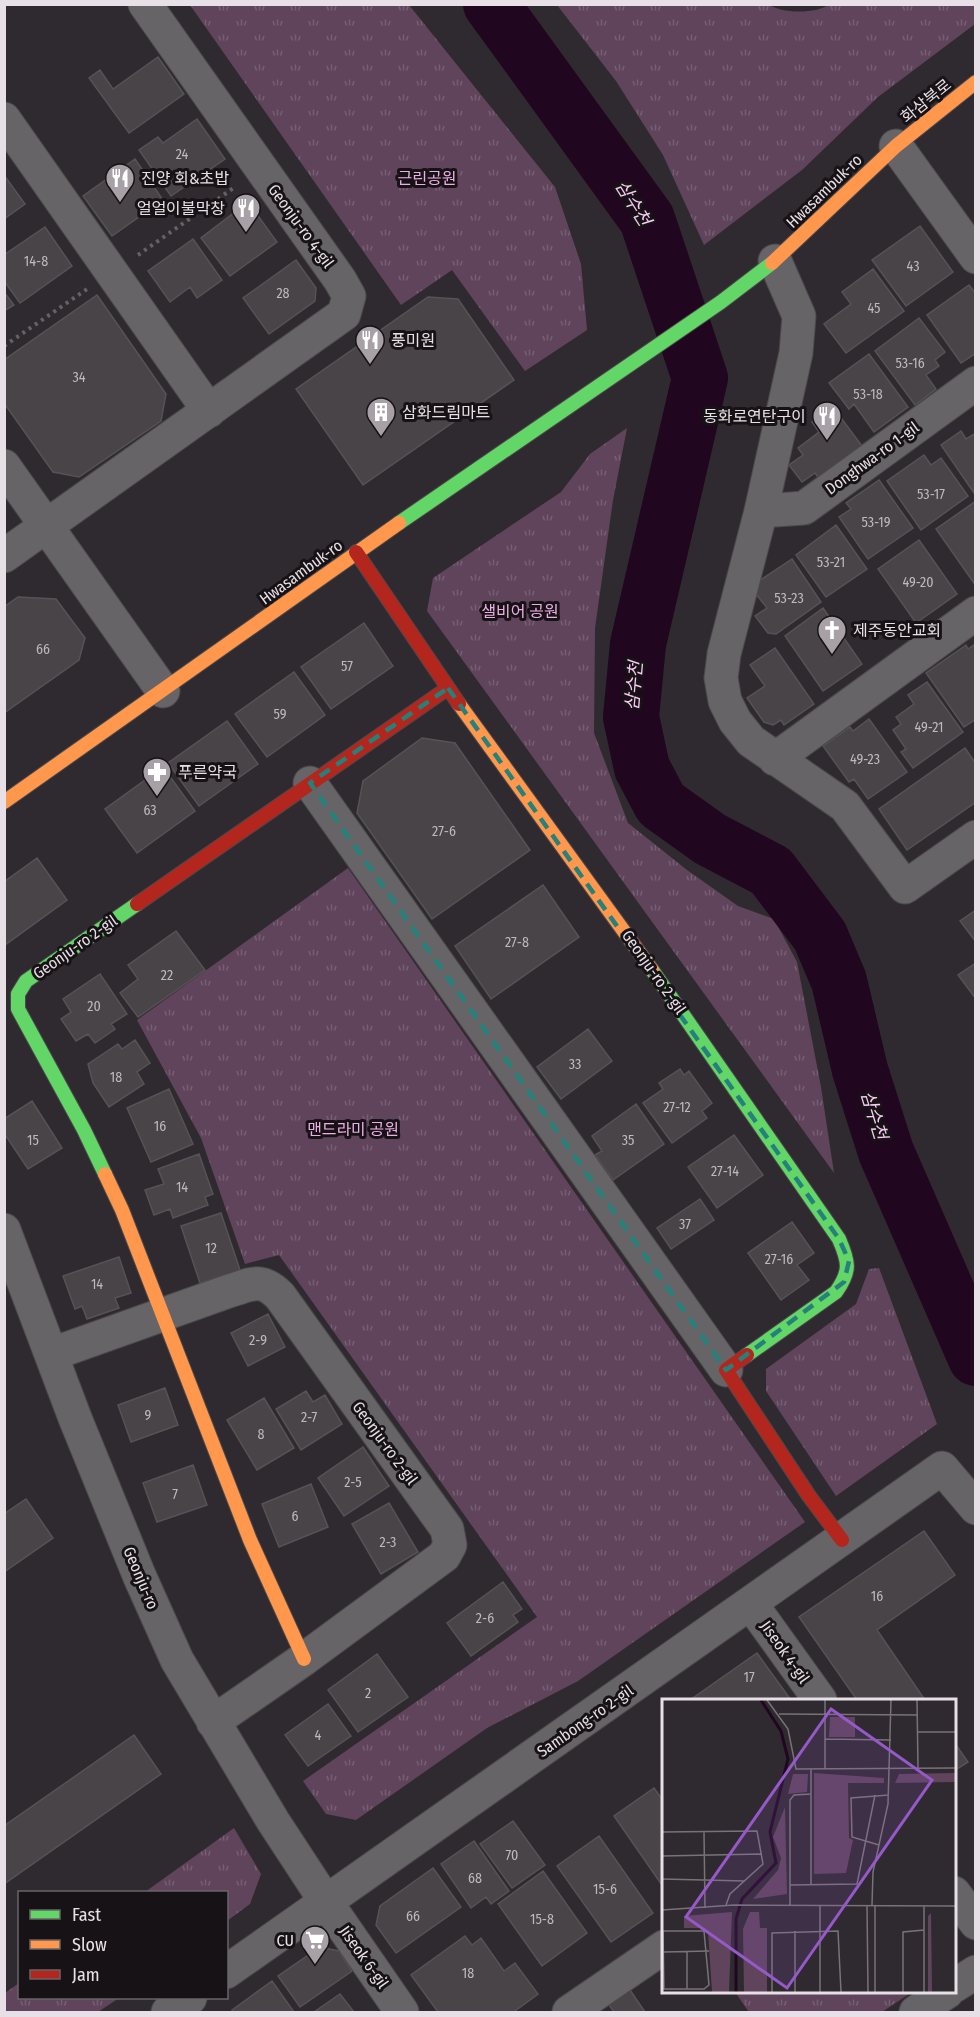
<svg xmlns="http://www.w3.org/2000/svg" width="980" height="2017" viewBox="0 0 980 2017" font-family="'Fira Sans Condensed','Noto Sans KR',sans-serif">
	<defs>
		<pattern id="grass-tufts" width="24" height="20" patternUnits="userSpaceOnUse" patternTransform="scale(1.5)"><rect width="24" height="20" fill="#5f445c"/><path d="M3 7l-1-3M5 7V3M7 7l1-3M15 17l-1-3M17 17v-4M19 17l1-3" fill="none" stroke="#765f73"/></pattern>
	</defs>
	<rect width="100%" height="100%" fill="#2f2a2f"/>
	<path fill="url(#grass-tufts)" d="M 768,4 C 781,14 817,14 830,4 L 975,5 L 975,24 L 878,97 L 802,170 L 704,245 L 663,155 L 616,81 L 557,5 Z
		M 190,5 L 409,5 L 555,187 L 581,264 L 587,330 L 525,371 L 452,270 L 401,305 Z
		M 627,428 L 613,500 L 595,628 L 594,733 L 628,823 L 687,870 L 738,906 L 774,919 L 797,962 L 821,1087 L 834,1173 L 427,611 L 433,578 L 561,492 L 590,454 Z
		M 348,868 L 805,1522 L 578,1681 L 487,1728 L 356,1820 L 326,1814 L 303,1781 L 537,1617 L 279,1255 L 245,1264 L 201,1138 L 137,1020 Z
		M 879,1268 L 937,1424 L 836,1496 L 766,1391 L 766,1369 L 856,1304 L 869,1269 Z
		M 234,1828 L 261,1874 L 250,1904 L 227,1921 L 226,1892 L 145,1892 Z
		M 19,1983 L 20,1998 L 119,1998 L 98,2012 L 5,2012 L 5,1993 Z
		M 735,1992 L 912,1992 L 882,2012 L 749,2012 Z"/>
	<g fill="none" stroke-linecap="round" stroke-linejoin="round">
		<path stroke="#20061f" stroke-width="56" d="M 491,4 L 647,219 L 700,378 L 638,644 L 631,717 L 642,768 L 661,804 L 710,839 L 771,871 L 820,936 L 839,981 L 860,1070 L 886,1152 L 976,1358"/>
	</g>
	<path fill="#484448" stroke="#575256" stroke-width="1.5" d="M 158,57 L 184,94 L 129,133 L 89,78 L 100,70 L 113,89 Z
		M 197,119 L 225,159 L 171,196 L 139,150 L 158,137 L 163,143 Z
		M 135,159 L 163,200 L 112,236 L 83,196 Z
		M 4,175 L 25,204 L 4,219 Z
		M 248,202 L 277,242 L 230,276 L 201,238 Z
		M 920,226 L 953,272 L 906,306 L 872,260 Z
		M 45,227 L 72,266 L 20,303 L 4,281 L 4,255 Z
		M 193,239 L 222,280 L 197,298 L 190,287 L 170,302 L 148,271 Z
		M 296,260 L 316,288 L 315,301 L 269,334 L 243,298 Z
		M 873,269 L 904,311 L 846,353 L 824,324 L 851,304 L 842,292 Z
		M 969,285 L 976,294 L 976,353 L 961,363 L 927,315 Z
		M 4,292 L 14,305 L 4,311 Z
		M 97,295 L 166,394 L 161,421 L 79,477 L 53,472 L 4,403 L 4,360 Z
		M 428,297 L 458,299 L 514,380 L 363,485 L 296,389 Z
		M 919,318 L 945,352 L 935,360 L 939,366 L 926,375 L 936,389 L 915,405 L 875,351 Z
		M 869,354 L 908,407 L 874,432 L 854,404 L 849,409 L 829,383 Z
		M 833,407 L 862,446 L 818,477 L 815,473 L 802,482 L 789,465 L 803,455 L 798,448 L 819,432 L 812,422 Z
		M 961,431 L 966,439 L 976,433 L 974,493 L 941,445 Z
		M 924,455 L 931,465 L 941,458 L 968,496 L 921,530 L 887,481 Z
		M 879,480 L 913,528 L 868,559 L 839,517 L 851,509 L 846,503 Z
		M 976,501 L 976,581 L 974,583 L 936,529 Z
		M 836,525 L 867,569 L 826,597 L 796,555 Z
		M 919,540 L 957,594 L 916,623 L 878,569 Z
		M 792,559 L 821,602 L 776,634 L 768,633 L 755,616 L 767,608 L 756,594 L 759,581 Z
		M 18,597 L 56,599 L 85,638 L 79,660 L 4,713 L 4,607 Z
		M 823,608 L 862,664 L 823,691 L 785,636 Z
		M 364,623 L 393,666 L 331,709 L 301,667 Z
		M 966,645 L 968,649 L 974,645 L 976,647 L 976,719 L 964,727 L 926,673 Z
		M 775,648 L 814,704 L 784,725 L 781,720 L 773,725 L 764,722 L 747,698 L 765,686 L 750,665 Z
		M 294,672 L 325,715 L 267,757 L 235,714 Z
		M 927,682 L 963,732 L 913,768 L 901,752 L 906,749 L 893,730 L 901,724 L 896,717 L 914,704 L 908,695 Z
		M 869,719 L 907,772 L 868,799 L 854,779 L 849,782 L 823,746 L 850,727 L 853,731 Z
		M 227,721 L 258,764 L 199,806 L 168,763 Z
		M 422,738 L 455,743 L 530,850 L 432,919 L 357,813 L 363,781 Z
		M 965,748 L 976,764 L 976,802 L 907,850 L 879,809 Z
		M 163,767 L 195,811 L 137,853 L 105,809 Z
		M 37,858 L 67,900 L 5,945 L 4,882 Z
		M 543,885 L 579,937 L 491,999 L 455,946 Z
		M 976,910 L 976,942 L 960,921 Z
		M 176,931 L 205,970 L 138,1017 L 120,993 L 138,979 L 128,965 Z
		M 976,963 L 976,999 L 958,975 Z
		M 100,974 L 127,1014 L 111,1024 L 115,1029 L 95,1043 L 88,1034 L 76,1041 L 61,1019 L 71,1012 L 63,999 Z
		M 588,1029 L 612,1061 L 561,1099 L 537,1067 Z
		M 135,1040 L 150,1063 L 137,1072 L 144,1084 L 109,1107 L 93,1083 L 88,1064 L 118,1044 L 122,1049 Z
		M 680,1069 L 684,1075 L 689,1071 L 712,1103 L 702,1111 L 707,1118 L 672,1143 L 643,1103 L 663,1089 L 659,1083 Z
		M 169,1089 L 193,1144 L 151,1162 L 127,1108 Z
		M 32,1101 L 62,1148 L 28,1169 L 4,1133 L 4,1119 Z
		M 636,1104 L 664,1144 L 613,1180 L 595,1155 L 602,1151 L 592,1136 Z
		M 734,1135 L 763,1175 L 717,1208 L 688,1167 Z
		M 199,1154 L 213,1194 L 205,1197 L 208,1205 L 173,1218 L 170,1209 L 154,1215 L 145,1190 L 164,1184 L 158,1169 Z
		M 700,1199 L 714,1220 L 671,1249 L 657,1228 Z
		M 221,1213 L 240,1270 L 200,1283 L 181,1226 Z
		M 792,1222 L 814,1253 L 797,1265 L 809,1280 L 781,1300 L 748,1253 Z
		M 119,1257 L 131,1293 L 115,1298 L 119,1308 L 87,1319 L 82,1306 L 75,1309 L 63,1276 Z
		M 268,1314 L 285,1347 L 248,1366 L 231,1333 Z
		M 165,1388 L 178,1425 L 131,1442 L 118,1405 Z
		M 306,1391 L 313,1402 L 325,1395 L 342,1424 L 301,1450 L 276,1409 Z
		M 264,1398 L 294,1448 L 257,1470 L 227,1420 Z
		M 363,1447 L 389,1486 L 344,1516 L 318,1478 Z
		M 193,1465 L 207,1505 L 157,1522 L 143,1483 Z
		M 311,1484 L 328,1527 L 279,1547 L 262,1504 Z
		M 26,1499 L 53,1538 L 4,1572 L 4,1514 Z
		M 389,1503 L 418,1552 L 381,1574 L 352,1524 Z
		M 924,1531 L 955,1575 L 877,1630 L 925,1700 L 857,1700 L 799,1617 Z
		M 503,1582 L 522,1609 L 513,1615 L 518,1622 L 471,1656 L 447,1623 Z
		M 757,1653 L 791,1700 L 690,1700 Z
		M 377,1654 L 408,1697 L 358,1732 L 328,1690 Z
		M 328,1704 L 351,1736 L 308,1766 L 285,1735 Z
		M 134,1735 L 161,1774 L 4,1884 L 4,1826 Z
		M 954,1742 L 968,1762 L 954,1771 Z
		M 654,1788 L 664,1802 L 664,1888 L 614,1816 Z
		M 513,1821 L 545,1865 L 512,1888 L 480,1844 Z
		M 599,1836 L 653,1913 L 611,1942 L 557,1866 Z
		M 474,1841 L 509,1891 L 491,1904 L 486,1897 L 471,1908 L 441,1864 Z
		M 433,1868 L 461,1907 L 396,1953 L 376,1925 L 380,1906 Z
		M 543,1871 L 587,1933 L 542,1966 L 498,1904 Z
		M 465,1936 L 472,1945 L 481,1938 L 504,1971 L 515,1963 L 538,1994 L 515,2011 L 516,2012 L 438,2012 L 411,1975 Z
		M 320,1947 L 339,1951 L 352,1971 L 300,2007 L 278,1976 Z
		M 272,1981 L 294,2012 L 234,2012 L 232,2010 Z
		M 630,1990 L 645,2012 L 614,2012 L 609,2005 Z
		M 340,1994 L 354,2012 L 314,2012 Z"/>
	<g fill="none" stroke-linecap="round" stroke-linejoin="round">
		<g stroke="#4c484b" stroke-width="35">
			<path id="street" d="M 4,119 L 209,411
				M 896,146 L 976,257
				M 775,261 L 799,316 L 796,353 L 761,511 L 724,654 L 721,678 L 725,701 L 735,721 L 751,741 L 845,806 L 905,887 L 976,837
				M 4,466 L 163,691
				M 761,511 L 804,508 L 976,383
				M 4,556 L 344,314 L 349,296 L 340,280 L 145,4
				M 775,759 L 976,613
				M 310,783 L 726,1370
				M 4,1230 L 75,1418 L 139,1575 L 177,1660 L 273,1821 L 326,1902 L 402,2012
				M 52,1354 L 229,1291 C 253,1284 261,1277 280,1296 L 447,1529 L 450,1545 L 444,1556 L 304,1659 L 213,1722
				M 751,1604 L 820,1700
				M 954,1893 L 976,1923
				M 226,1972 L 942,1468 L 976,1508
				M 954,1986 L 976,1972
				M 168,2012 L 190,1998
				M 569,2012 L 664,1947
				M 916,2012 L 947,1992"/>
		</g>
		<g stroke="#4c484b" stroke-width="16">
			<path id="fast" d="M 399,523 L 721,302 L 772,263
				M 652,970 L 839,1239 C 849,1262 851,1271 836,1292 L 747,1355
				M 105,1174 L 84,1130 L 18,1009 L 18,994 L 26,981 L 137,904"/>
		</g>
		<g stroke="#4c484b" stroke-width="16">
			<path id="slow" d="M 772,263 L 896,146 L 976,82
				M 459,704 L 652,970
				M 4,802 L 399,523
				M 105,1174 L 122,1210 L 250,1540 L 304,1659"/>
		</g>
		<g stroke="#4c484b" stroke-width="16">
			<path id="jam" d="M 356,552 L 459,704
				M 137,904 L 448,688
				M 747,1355 L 726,1370 L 809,1496 L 842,1540"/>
		</g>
		<path stroke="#656265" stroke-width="4" stroke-dasharray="3 4.5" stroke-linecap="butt" d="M 138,255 L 235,187
			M 4,346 L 87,289"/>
		<use href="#street" stroke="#666466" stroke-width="33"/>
		<use href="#fast" stroke="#63d668" stroke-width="14"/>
		<use href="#slow" stroke="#ff974d" stroke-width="14"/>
		<use href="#jam" stroke="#b3261e" stroke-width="14"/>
	</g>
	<path fill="none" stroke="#25817a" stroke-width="4.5" stroke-dasharray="12 8" stroke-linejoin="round" d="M 448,688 L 839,1239 L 849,1261 L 844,1282 L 726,1370 L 310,783 Z"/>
	<defs>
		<g id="restaurant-pin" transform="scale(1.5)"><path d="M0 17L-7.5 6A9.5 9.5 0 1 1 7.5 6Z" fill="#a7a0a6" stroke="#171216"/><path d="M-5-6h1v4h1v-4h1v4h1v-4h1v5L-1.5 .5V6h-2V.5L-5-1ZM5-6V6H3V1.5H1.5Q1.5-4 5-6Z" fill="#fff"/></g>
		<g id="building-pin" transform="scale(1.5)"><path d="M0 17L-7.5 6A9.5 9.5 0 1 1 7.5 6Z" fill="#a7a0a6" stroke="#171216"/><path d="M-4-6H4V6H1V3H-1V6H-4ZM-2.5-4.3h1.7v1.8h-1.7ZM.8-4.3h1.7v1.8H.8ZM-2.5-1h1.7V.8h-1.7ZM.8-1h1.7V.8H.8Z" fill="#fff"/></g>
		<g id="church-pin" transform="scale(1.5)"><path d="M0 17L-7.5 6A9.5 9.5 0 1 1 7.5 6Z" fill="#a7a0a6" stroke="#171216"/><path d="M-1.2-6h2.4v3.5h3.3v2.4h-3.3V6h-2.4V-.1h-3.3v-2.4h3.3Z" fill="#fff"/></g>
		<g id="pharmacy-pin" transform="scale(1.5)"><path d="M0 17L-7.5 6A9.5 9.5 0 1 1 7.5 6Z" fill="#a7a0a6" stroke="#171216"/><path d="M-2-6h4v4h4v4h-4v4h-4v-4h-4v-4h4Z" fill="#fff"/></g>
		<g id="supermarket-pin" transform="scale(1.5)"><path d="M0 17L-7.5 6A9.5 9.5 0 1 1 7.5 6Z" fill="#a7a0a6" stroke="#171216"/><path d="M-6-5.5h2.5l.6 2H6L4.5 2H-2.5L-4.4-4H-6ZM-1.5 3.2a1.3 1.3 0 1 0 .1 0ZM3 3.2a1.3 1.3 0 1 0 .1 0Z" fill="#fff"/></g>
	</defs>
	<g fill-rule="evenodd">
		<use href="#restaurant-pin" x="120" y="178"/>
		<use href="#restaurant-pin" x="246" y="208"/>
		<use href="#restaurant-pin" x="370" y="340"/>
		<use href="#building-pin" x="381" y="412"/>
		<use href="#restaurant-pin" x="827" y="416"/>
		<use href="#church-pin" x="832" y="630"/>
		<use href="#pharmacy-pin" x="157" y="772"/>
		<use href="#supermarket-pin" x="315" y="1940"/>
	</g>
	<g text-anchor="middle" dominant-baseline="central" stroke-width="6" stroke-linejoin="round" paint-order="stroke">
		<g font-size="14" fill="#bfb9be">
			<text x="182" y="154">24</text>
			<text x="36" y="261">14-8</text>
			<text x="913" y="266">43</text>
			<text x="283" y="293">28</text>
			<text x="874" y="308">45</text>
			<text x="910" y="363">53-16</text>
			<text x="79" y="377">34</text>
			<text x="868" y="394">53-18</text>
			<text x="931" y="494">53-17</text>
			<text x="876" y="522">53-19</text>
			<text x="831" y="562">53-21</text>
			<text x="918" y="582">49-20</text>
			<text x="789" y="598">53-23</text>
			<text x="43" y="649">66</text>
			<text x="347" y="666">57</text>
			<text x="280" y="714">59</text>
			<text x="929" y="727">49-21</text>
			<text x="865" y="759">49-23</text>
			<text x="150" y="810">63</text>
			<text x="444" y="831">27-6</text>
			<text x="517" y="942">27-8</text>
			<text x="167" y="975">22</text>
			<text x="94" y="1006">20</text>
			<text x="575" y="1064">33</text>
			<text x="116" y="1077">18</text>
			<text x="677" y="1107">27-12</text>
			<text x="160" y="1126">16</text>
			<text x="33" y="1140">15</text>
			<text x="628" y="1140">35</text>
			<text x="725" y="1171">27-14</text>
			<text x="182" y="1187">14</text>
			<text x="685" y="1224">37</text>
			<text x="211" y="1248">12</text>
			<text x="779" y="1259">27-16</text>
			<text x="97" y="1284">14</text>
			<text x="258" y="1340">2-9</text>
			<text x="148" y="1415">9</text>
			<text x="309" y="1417">2-7</text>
			<text x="261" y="1434">8</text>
			<text x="353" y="1482">2-5</text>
			<text x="175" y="1494">7</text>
			<text x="295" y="1516">6</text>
			<text x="388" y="1542">2-3</text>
			<text x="877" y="1596">16</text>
			<text x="485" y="1618">2-6</text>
			<text x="749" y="1677">17</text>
			<text x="368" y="1693">2</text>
			<text x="318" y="1735">4</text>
			<text x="512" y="1855">70</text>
			<text x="475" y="1878">68</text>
			<text x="605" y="1889">15-6</text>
			<text x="413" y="1916">66</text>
			<text x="542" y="1919">15-8</text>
			<text x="468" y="1973">18</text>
		</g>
		<g font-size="16" fill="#e7e0e6" stroke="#171216">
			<text transform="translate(926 101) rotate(-39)">화삼북로</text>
			<text transform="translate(824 191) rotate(-44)">Hwasambuk-ro</text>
			<text transform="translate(301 226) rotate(54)">Geonju-ro 4-gil</text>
			<text transform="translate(872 458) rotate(-36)">Donghwa-ro 1-gil</text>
			<text transform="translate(301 572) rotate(-36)">Hwasambuk-ro</text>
			<text transform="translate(75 947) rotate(-35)">Geonju-ro 2-gil</text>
			<text transform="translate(654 972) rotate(55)">Geonju-ro 2-gil</text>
			<text transform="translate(385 1443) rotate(54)">Geonju-ro 2-gil</text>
			<text transform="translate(141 1578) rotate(67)">Geonju-ro</text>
			<text transform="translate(785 1652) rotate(55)">Jiseok 4-gil</text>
			<text transform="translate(585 1721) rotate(-35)">Sambong-ro 2-gil</text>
			<text transform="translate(364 1957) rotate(55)">Jiseok 6-gil</text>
		</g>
		<g font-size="16" fill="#e7e0e6" stroke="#171216" text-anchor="start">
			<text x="141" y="178">진양 회&amp;초밥</text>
			<text x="225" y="208" text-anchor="end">얼얼이불막창</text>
			<text x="391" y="340">풍미원</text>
			<text x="402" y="412">삼화드림마트</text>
			<text x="806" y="416" text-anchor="end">동화로연탄구이</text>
			<text x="853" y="630">제주동안교회</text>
			<text x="178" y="772">푸른약국</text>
			<text x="294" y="1940" text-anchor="end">CU</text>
		</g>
		<g font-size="16" fill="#ebafe4" stroke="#171216">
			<text x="427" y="178">근린공원</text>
			<text x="520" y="611">샐비어 공원</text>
			<text x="353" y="1129">맨드라미 공원</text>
		</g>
		<g font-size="18" font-style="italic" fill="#facaf5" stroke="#171216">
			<text transform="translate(633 203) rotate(58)">삼수천</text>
			<text transform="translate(634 686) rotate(-85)">삼수천</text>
			<text transform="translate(874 1115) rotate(73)">삼수천</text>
		</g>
	</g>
	<g transform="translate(662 1699)">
		<rect width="294" height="294" fill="#2f2a2f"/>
		<path d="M 168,18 L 193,18 L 193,38 L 167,38 ZM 152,74 L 222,79 L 222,84 L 186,84 L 187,139 L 191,141 L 184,174 L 152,175 ZM 294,74 L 294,83 L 233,84 L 237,75 ZM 131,75 L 146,75 L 145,93 L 126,95 ZM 123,108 L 125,195 L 91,200 L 116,171 L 119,159 L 111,138 ZM 70,213 L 67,293 L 50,293 L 46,233 L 40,229 L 22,229 L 22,217 ZM 88,213 L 97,213 L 98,229 L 105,229 L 105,293 L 82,293 L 81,230 ZM 269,214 L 270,293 L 266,293 L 266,217 Z" fill="#5f445c"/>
		<path fill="none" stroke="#20061f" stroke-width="3" d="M 74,293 L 74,220 L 80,200 L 114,164 L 108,133 L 126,60 L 119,32 L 99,1"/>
		<path fill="none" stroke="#797378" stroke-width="1.5" d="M 105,1 L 126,30 L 134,70 L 294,69M 163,1 L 163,70M 255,1 L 256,69M 117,15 L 255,16M 255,33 L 294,33M 163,40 L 229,41M 149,95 L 149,186M 0,133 L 95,132 L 101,165 L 68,195 L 64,206M 42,133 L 43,209M 217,146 L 190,138 L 189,99 L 227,96M 0,157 L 100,155M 0,180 L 83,182M 128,186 L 195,185 L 213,96M 205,206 L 206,293M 210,206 L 211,173 L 226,105 L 229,1M 213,206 L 213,293M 128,207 L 128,101 L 132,96 L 149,95 L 149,70M 262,207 L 262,293M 0,211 L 72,206 L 294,207M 0,232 L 42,232 L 47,286 L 42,290 L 0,290M 1,232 L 2,290M 133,232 L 133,293M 2,253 L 47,252M 25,290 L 25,253M 110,293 L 110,234 L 176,232 L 179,293M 158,293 L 158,206M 241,293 L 241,233 L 262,231"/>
		<path fill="#9659c9" fill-opacity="0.15" stroke="#9659c9" stroke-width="3" d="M 169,10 L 270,81 L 125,289 L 24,218 Z"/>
		<rect width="294" height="294" fill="none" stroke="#e7e0e6" stroke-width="3"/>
	</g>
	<rect width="980" height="2017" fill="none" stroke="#e7e0e6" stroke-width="12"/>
	<rect x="18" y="1891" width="210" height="108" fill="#171216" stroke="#6a6469" stroke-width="1.5"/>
	<rect x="30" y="1910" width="30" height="9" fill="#63d668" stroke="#6a6469" stroke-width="1.5"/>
	<text x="72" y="1921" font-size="18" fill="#e7e0e6">Fast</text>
	<rect x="30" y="1940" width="30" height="9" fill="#ff974d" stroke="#6a6469" stroke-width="1.5"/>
	<text x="72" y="1951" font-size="18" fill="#e7e0e6">Slow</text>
	<rect x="30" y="1970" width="30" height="9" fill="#b3261e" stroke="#6a6469" stroke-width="1.5"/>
	<text x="72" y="1981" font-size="18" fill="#e7e0e6">Jam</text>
</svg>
